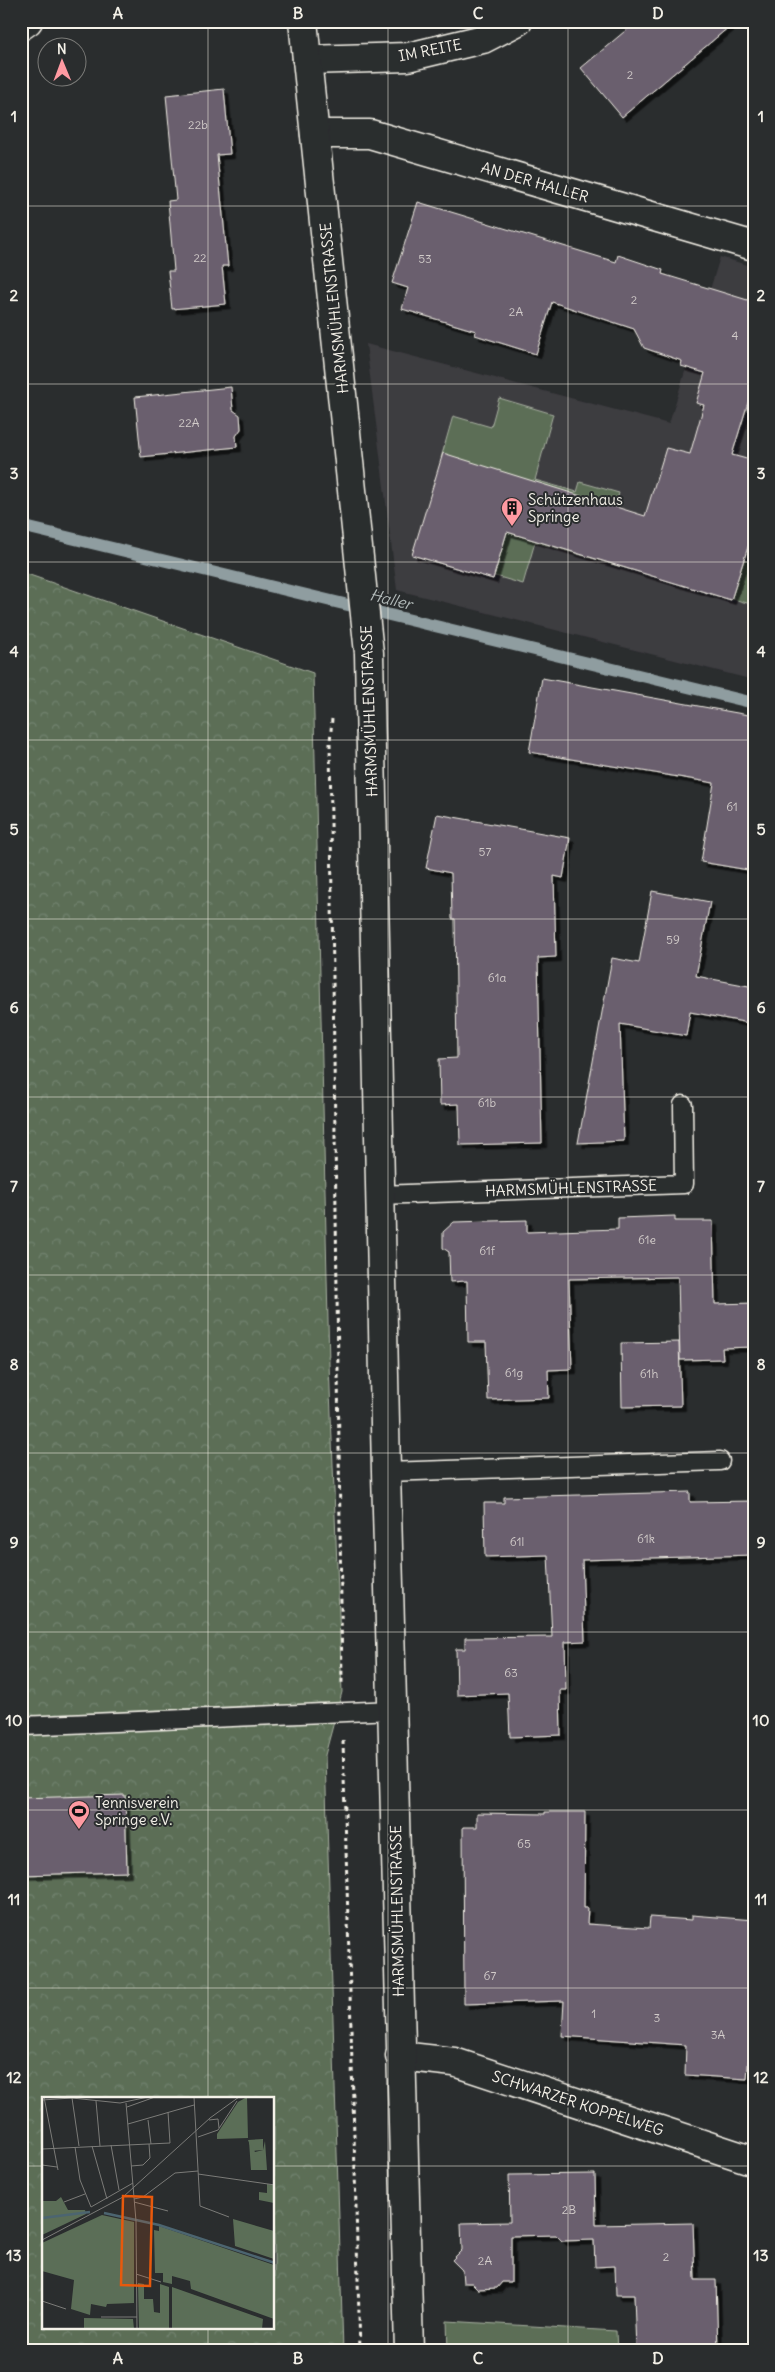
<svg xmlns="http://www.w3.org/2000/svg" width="775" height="2372" viewBox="0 0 775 2372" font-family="Delius,sans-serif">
	<defs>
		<pattern id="park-crowns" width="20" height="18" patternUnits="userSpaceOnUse" patternTransform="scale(1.25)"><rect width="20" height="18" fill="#5b6e57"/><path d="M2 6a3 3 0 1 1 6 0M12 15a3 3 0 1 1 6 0" fill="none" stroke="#73836f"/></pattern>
		<filter id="shadow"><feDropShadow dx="4.5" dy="4.5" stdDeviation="0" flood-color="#0009"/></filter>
	</defs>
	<rect width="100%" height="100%" fill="#2a2d2e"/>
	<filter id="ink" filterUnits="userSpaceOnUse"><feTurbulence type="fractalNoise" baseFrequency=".02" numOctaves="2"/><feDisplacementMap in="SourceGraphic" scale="10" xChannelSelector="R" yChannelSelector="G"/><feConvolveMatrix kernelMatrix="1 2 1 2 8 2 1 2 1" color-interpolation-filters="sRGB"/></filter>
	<g filter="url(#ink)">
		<path fill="#3e3c41" d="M 720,257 L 754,267 L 754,680 L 397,590 L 366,344 L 669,424 Z"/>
		<path fill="#5b6e57" stroke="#a8b0a0" d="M 499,398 L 553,414 L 535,480 L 577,492 L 580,482 L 619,493 L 611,522 L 754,563 L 754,605 L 535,542 L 523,584 L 461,566 L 489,471 L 441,458 L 453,416 L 491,427 Z
			M 447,2321 L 616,2331 L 617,2351 L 448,2351 Z"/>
		<path fill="url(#park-crowns)" stroke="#a8b0a0" fill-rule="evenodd" d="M 21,572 L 313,673 L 329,1364 L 342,1692 L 325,1755 L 343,2351 L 21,2351 ZM 44,2098 L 274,2098 L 274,2328 L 44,2328 Z"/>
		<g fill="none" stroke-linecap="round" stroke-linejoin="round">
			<path stroke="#8f9da0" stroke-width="12" d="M 21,526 L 754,703"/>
		</g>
		<path fill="#6b5f6e" stroke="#f4f1e8" filter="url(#shadow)" d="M 637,21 L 736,21 L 622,117 L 581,68 Z
			M 224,89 L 230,154 L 217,155 L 228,266 L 222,266 L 226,304 L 172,309 L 168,271 L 174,271 L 168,201 L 176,200 L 166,95 Z
			M 418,202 L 616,262 L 618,255 L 663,270 L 662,274 L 754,302 L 754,383 L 732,455 L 754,461 L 754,528 L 731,600 L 507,532 L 493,579 L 412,555 L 443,453 L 645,516 L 666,448 L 690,454 L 704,405 L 696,403 L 705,373 L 681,366 L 682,361 L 644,348 L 634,329 L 552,302 L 536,354 L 475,335 L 476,331 L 402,309 L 408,288 L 392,283 Z
			M 231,387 L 233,410 L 240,415 L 241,429 L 236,436 L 237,447 L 141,457 L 135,397 Z
			M 542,678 L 754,716 L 754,871 L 701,862 L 714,783 L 529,752 Z
			M 437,814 L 570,838 L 563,878 L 554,876 L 556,957 L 538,958 L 542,1143 L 460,1145 L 459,1104 L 440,1105 L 439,1059 L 457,1058 L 455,919 L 452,919 L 451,873 L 426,868 Z
			M 652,891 L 710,902 L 696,976 L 754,987 L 749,1023 L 690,1012 L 686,1036 L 620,1024 L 624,1141 L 578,1143 L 612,958 L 639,963 Z
			M 675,1216 L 675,1221 L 713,1221 L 715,1304 L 754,1303 L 754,1347 L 722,1348 L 723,1359 L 680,1360 L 678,1277 L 569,1279 L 572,1369 L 548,1370 L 549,1398 L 488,1400 L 486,1342 L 468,1342 L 467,1281 L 450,1282 L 449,1252 L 443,1248 L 443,1232 L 454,1222 L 527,1220 L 527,1232 L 618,1229 L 618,1218 Z
			M 679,1342 L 681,1406 L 622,1407 L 621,1343 Z
			M 690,1492 L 690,1502 L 754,1501 L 754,1555 L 582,1560 L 585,1641 L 565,1642 L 566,1690 L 560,1690 L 561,1735 L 510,1737 L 508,1693 L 457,1695 L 456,1649 L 465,1649 L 465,1638 L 552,1637 L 548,1555 L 485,1557 L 484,1503 L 504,1503 L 504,1497 Z
			M 125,1795 L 127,1872 L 21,1875 L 21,1798 Z
			M 545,1812 L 585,1812 L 584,1908 L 588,1908 L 587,1924 L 649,1928 L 650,1917 L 692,1920 L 692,1915 L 754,1920 L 754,1985 L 747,2079 L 685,2075 L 686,2045 L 562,2036 L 564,2001 L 464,2004 L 463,1827 L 477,1827 L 477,1813 L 545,1814 Z
			M 595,2174 L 596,2225 L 693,2223 L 695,2280 L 716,2280 L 718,2351 L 636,2351 L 634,2295 L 616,2295 L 615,2266 L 595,2267 L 594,2240 L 562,2241 L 556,2235 L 511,2236 L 511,2282 L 502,2282 L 497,2288 L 478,2289 L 472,2283 L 463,2283 L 462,2270 L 452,2260 L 462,2250 L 461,2223 L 510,2222 L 509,2175 Z"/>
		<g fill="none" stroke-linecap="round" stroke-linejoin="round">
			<g stroke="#f4f1e8" stroke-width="21">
				<path id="service" d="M 380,1195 L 684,1184 L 683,1105
					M 386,1472 L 720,1461
					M 21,1726 L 393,1710"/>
			</g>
			<g stroke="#f4f1e8" stroke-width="31">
				<path id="minor" d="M 307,60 L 408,57 L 483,39 L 518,21
					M 315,134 L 370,134 L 754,246
					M 400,2056 L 454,2062 L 754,2161"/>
			</g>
			<g stroke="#f4f1e8" stroke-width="31">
				<path id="tertiary" d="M 303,21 L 369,653 L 386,1472 L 409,2351"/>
			</g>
			<g stroke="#f4f1e8" stroke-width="31">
				<path id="trunk" d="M 21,26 L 28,21"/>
			</g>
			<path stroke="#f4f1e8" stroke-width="3" stroke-dasharray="4 4" stroke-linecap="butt" d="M 332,719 L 330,742 L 342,1683
				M 343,1741 L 360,2351"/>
			<use href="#service" stroke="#2a2d2e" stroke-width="18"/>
			<use href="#minor" stroke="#2a2d2e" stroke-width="28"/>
			<use href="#tertiary" stroke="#2a2d2e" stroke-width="28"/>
			<use href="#trunk" stroke="#2a2d2e" stroke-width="28"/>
		</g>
	</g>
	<path fill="none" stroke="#f4f1e8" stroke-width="1" stroke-opacity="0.55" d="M 208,21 L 208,2098M 388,21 L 388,2351M 568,21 L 568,2351M 21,206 L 754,206M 21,384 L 754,384M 21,562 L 754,562M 21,740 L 754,740M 21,919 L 754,919M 21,1097 L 754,1097M 21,1275 L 754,1275M 21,1453 L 754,1453M 21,1632 L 754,1632M 21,1810 L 754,1810M 21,1988 L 754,1988M 21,2166 L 44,2166M 274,2166 L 754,2166M 208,2328 L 208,2351"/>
	<defs>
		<g id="building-pin" transform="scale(1.125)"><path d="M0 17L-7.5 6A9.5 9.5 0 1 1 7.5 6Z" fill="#ff9aa2" stroke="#2a2d2e"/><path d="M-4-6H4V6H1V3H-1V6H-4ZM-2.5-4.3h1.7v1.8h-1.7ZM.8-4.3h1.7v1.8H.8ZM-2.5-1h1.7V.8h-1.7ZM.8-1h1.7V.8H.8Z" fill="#111"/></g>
		<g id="stadium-pin" transform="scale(1.125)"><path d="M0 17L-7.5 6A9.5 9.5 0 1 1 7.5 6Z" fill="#ff9aa2" stroke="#2a2d2e"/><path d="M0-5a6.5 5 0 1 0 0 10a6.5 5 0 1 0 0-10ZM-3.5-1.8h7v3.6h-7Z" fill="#111"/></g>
	</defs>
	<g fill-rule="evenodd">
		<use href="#building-pin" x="512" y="508"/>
		<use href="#stadium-pin" x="79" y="1811"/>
	</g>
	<g text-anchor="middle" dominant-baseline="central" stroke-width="4" stroke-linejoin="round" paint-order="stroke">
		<g font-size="12" fill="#d2ccca">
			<text x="630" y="74">2</text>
			<text x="198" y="124">22b</text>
			<text x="200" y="257">22</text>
			<text x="425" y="258">53</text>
			<text x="634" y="299">2</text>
			<text x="516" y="311">2A</text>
			<text x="735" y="335">4</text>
			<text x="189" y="422">22A</text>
			<text x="732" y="806">61</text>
			<text x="485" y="851">57</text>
			<text x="673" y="939">59</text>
			<text x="497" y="977">61a</text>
			<text x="487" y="1102">61b</text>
			<text x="647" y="1239">61e</text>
			<text x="487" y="1250">61f</text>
			<text x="514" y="1372">61g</text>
			<text x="649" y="1373">61h</text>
			<text x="646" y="1538">61k</text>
			<text x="517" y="1541">61l</text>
			<text x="511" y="1672">63</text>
			<text x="524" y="1843">65</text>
			<text x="490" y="1975">67</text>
			<text x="594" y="2013">1</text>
			<text x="657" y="2017">3</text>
			<text x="718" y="2034">3A</text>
			<text x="569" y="2209">2B</text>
			<text x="666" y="2256">2</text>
			<text x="485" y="2260">2A</text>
		</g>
		<g font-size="15" fill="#f4f1e8" stroke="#2a2d2e">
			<text transform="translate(430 50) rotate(-11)">IM REITE</text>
			<text transform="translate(535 182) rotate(16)">AN DER HALLER</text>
			<text transform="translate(334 308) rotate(-96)">HARMSMÜHLENSTRASSE</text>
			<text transform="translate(369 711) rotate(-92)">HARMSMÜHLENSTRASSE</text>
			<text transform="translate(571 1188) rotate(-2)">HARMSMÜHLENSTRASSE</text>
			<text transform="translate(397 1911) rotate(-91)">HARMSMÜHLENSTRASSE</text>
			<text transform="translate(578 2103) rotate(18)">SCHWARZER KOPPELWEG</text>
		</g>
		<g font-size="15" fill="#f4f1e8" stroke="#2a2d2e" text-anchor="start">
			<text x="528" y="499">Schützenhaus<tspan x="528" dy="17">Springe</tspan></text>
			<text x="95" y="1802">Tennisverein<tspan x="95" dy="17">Springe e.V.</tspan></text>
		</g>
		<g font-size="16" font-style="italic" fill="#b1b9b8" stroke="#2a2d2e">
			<text transform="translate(391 599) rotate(14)">Haller</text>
		</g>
	</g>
	<g transform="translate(42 2097)">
		<rect width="232" height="232" fill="#2a2d2e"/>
		<path d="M 205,0 L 206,41 L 175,42 L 175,37 L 196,5 ZM 221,42 L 221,53 L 210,54 L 206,43 ZM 225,87 L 232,88 L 232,106 L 217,103 L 217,95 L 225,96 ZM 191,122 L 232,134 L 232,162 L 193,149 ZM 117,129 L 232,168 L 232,222 L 149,192 L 148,184 L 130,179 L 130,187 L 121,185 L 121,176 L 113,176 L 112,133 L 117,134 ZM 96,186 L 102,187 L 102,202 L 111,202 L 112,215 L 118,216 L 118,187 L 127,190 L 127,232 L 97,232 ZM 130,190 L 221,222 L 220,232 L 130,232 Z" fill="#5b6e57"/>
		<path d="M 207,44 L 213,55 L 221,53 L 223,44 L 225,73 L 209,73 Z" fill="#5b6e57"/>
		<path d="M 19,100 L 26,113 L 43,113 L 44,117 L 0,138 L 0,104 L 14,104 ZM 60,118 L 92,125 L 92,206 L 65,207 L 64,210 L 49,207 L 48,218 L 29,212 L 32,183 L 0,174 L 0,146 ZM 42,221 L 91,222 L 92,232 L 42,232 Z" fill="#5b6e57"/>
		<path fill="none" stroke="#4c6570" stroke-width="2.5" d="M 62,116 L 117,128 L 233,166M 0,121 L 48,115"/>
		<path fill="none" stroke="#7b7b78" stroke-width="1" d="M 2,0 L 16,73M 152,0 L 158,109 L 187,120M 30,1 L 37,49M 0,3 L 30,1 L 78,6 L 106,0M 54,4 L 58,49M 84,6 L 94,124 L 95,232M 85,10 L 113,0M 106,23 L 109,47M 167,23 L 176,22 L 177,31M 86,27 L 152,8M 156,40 L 176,33 L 195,4M 69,48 L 77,93M 50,49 L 65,102M 33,50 L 38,83 L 49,110 L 91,86M 0,52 L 128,46 L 126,15M 0,68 L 15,70M 89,69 L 101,68 L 108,61 L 107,47M 156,77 L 233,88M 92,102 L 101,100 L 133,76 L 156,74M 22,105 L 43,97M 92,105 L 126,114M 0,143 L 81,100 L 168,21 L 197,0M 94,177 L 119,185M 0,204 L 24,212M 59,220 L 95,220"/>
		<path fill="#e8590c" fill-opacity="0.15" stroke="#e8590c" stroke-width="2.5" d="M 81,99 L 110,100 L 108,189 L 79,188 Z"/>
		<rect width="232" height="232" fill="none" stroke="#f4f1e8" stroke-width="2.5"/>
	</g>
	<rect width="775" height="2372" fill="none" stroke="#2a2d2e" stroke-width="55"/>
	<g transform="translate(62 62) rotate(359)"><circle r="24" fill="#2a2d2e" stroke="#7b7b78"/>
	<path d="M0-4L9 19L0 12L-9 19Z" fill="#ff9aa2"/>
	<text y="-8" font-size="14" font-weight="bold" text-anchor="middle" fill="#f4f1e8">N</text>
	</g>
	<rect x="28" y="28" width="720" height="2316" fill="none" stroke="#f4f1e8" stroke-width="2"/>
	<g font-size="16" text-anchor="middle" font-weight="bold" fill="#f4f1e8">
		<text x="118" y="19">A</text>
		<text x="298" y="19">B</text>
		<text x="478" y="19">C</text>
		<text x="658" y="19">D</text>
		<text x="14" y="122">1</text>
		<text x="761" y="122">1</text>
		<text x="14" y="301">2</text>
		<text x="761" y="301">2</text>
		<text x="14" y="479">3</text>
		<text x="761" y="479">3</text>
		<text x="14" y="657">4</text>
		<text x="761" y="657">4</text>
		<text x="14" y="835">5</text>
		<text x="761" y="835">5</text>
		<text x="14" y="1013">6</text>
		<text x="761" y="1013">6</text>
		<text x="14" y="1192">7</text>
		<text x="761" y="1192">7</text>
		<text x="14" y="1370">8</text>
		<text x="761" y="1370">8</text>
		<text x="14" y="1548">9</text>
		<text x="761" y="1548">9</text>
		<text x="14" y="1726">10</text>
		<text x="761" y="1726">10</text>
		<text x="14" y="1905">11</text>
		<text x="761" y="1905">11</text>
		<text x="14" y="2083">12</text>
		<text x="761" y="2083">12</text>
		<text x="14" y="2261">13</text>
		<text x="761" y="2261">13</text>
		<text x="118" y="2364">A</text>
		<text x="298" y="2364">B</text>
		<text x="478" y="2364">C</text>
		<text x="658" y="2364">D</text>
	</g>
</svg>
